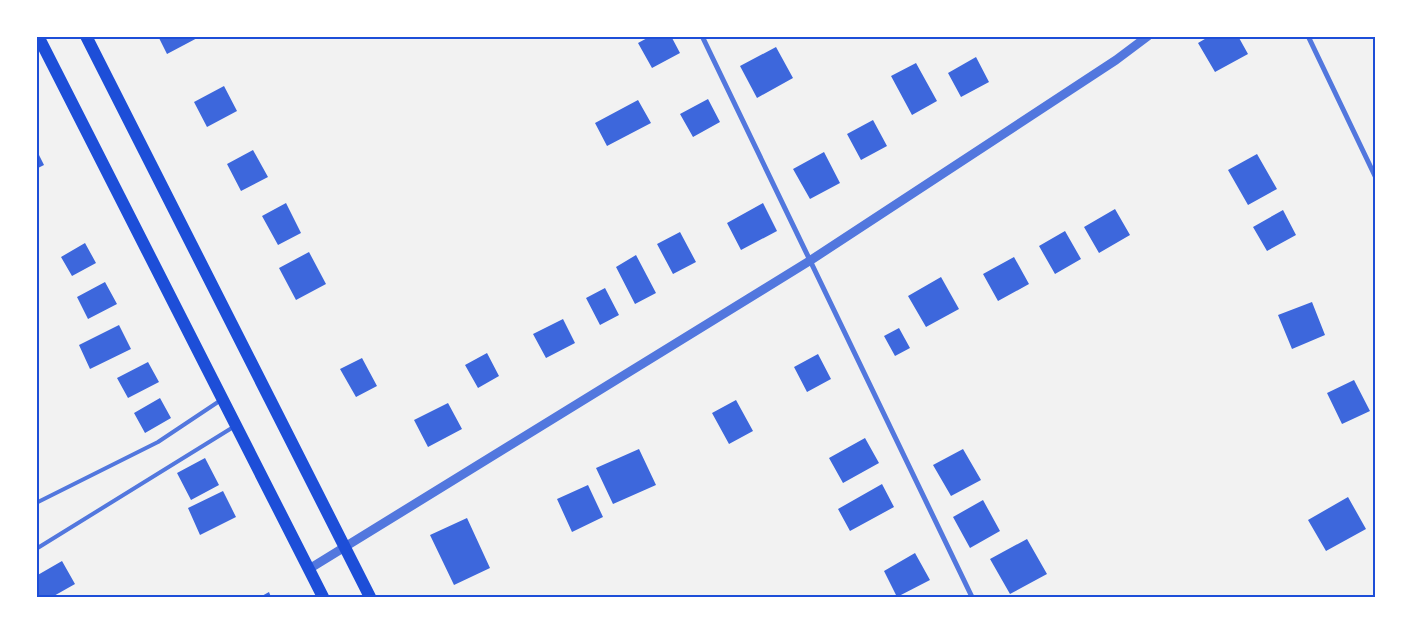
<svg xmlns="http://www.w3.org/2000/svg" width="1411" height="633" viewBox="0 0 1411 633" font-family="Arial,sans-serif">
	<rect width="100%" height="100%" fill="#f2f2f2"/>
	<path fill="#3d67dc" d="M 158,36 L 201,36 L 167,54 Z
		M 651,36 L 671,36 L 680,53 L 652,68 L 638,43 Z
		M 1210,36 L 1238,36 L 1248,54 L 1215,72 L 1198,43 Z
		M 776,47 L 793,78 L 757,98 L 740,66 Z
		M 976,57 L 989,82 L 961,97 L 948,73 Z
		M 916,63 L 937,101 L 912,115 L 891,76 Z
		M 224,86 L 237,111 L 207,127 L 194,102 Z
		M 708,99 L 720,122 L 693,137 L 680,114 Z
		M 638,100 L 651,123 L 607,146 L 595,123 Z
		M 873,120 L 887,146 L 861,160 L 847,134 Z
		M 36,149 L 44,165 L 36,169 Z
		M 253,150 L 268,177 L 241,191 L 227,164 Z
		M 824,152 L 840,183 L 810,199 L 793,169 Z
		M 1257,154 L 1277,189 L 1248,205 L 1228,170 Z
		M 286,203 L 301,233 L 278,245 L 262,216 Z
		M 763,203 L 777,231 L 741,250 L 727,223 Z
		M 1115,209 L 1130,235 L 1099,253 L 1084,227 Z
		M 1283,210 L 1296,235 L 1267,251 L 1253,227 Z
		M 1065,231 L 1081,259 L 1055,274 L 1039,246 Z
		M 680,232 L 696,262 L 673,274 L 657,244 Z
		M 85,243 L 96,263 L 72,276 L 61,257 Z
		M 309,252 L 326,284 L 296,300 L 279,268 Z
		M 636,255 L 656,293 L 635,304 L 616,267 Z
		M 1014,257 L 1029,284 L 998,301 L 983,274 Z
		M 941,277 L 959,309 L 926,327 L 908,296 Z
		M 105,282 L 117,304 L 88,319 L 77,297 Z
		M 605,288 L 619,315 L 600,325 L 586,298 Z
		M 1312,302 L 1325,335 L 1292,349 L 1278,315 Z
		M 563,319 L 575,343 L 546,358 L 533,334 Z
		M 119,325 L 131,349 L 90,369 L 79,345 Z
		M 899,328 L 910,348 L 895,356 L 884,336 Z
		M 487,353 L 499,376 L 478,388 L 465,365 Z
		M 818,354 L 831,379 L 807,392 L 794,367 Z
		M 362,358 L 377,386 L 356,397 L 340,369 Z
		M 148,362 L 159,382 L 128,398 L 117,378 Z
		M 1354,380 L 1370,411 L 1342,424 L 1327,393 Z
		M 160,398 L 171,418 L 145,433 L 134,413 Z
		M 736,400 L 753,431 L 729,444 L 712,413 Z
		M 448,403 L 462,429 L 428,447 L 414,420 Z
		M 865,438 L 879,463 L 843,483 L 829,458 Z
		M 639,449 L 656,485 L 613,504 L 596,468 Z
		M 963,449 L 981,480 L 951,496 L 933,465 Z
		M 205,458 L 219,485 L 191,500 L 177,473 Z
		M 882,484 L 894,507 L 850,531 L 838,509 Z
		M 588,485 L 603,517 L 572,532 L 557,499 Z
		M 223,491 L 236,517 L 200,535 L 188,508 Z
		M 1348,497 L 1366,529 L 1326,551 L 1308,520 Z
		M 983,500 L 1000,531 L 970,548 L 953,517 Z
		M 467,518 L 490,568 L 454,585 L 430,535 Z
		M 1027,539 L 1047,574 L 1010,594 L 990,559 Z
		M 915,553 L 930,580 L 897,597 L 884,571 Z
		M 62,561 L 75,584 L 52,597 L 36,597 L 36,576 Z
		M 269,592 L 271,597 L 260,597 Z"/>
	<g fill="none" stroke-linecap="round" stroke-linejoin="round">
		<path stroke="#5277de" stroke-width="4" d="M 36,503 L 158,442 L 221,400
			M 36,549 L 235,426"/>
		<path stroke="#5277de" stroke-width="5" d="M 702,36 L 972,597
			M 1308,36 L 1375,176"/>
		<path stroke="#5277de" stroke-width="9" d="M 309,569 L 811,260 L 1116,60 L 1148,36"/>
		<path stroke="#1d4ed8" stroke-width="12" d="M 38,36 L 323,597
			M 86,36 L 370,597"/>
	</g>
	<rect width="1411" height="633" fill="none" stroke="#ffffff" stroke-width="75"/>
	<rect x="38" y="38" width="1336" height="558" fill="none" stroke="#1d4ed8" stroke-width="2"/>
</svg>
